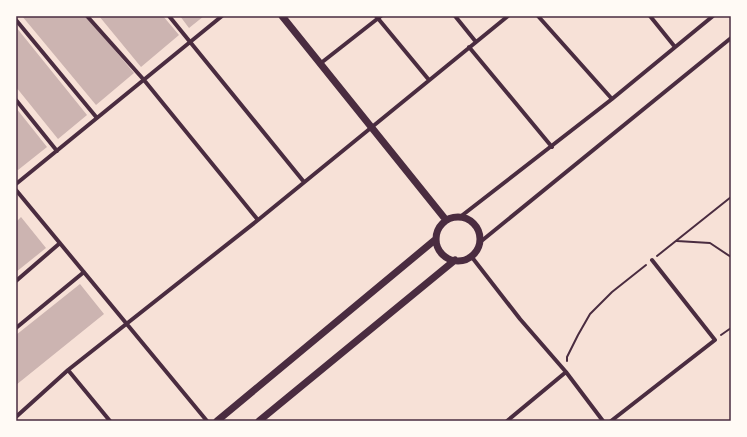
<svg xmlns="http://www.w3.org/2000/svg" width="747" height="437" viewBox="0 0 747 437" font-family="Jost,sans-serif">
	<rect width="100%" height="100%" fill="#f7e1d7"/>
	<path fill="#ccb4b1" d="M 22,16 L 86,16 L 134,73 L 96,105 Z
		M 99,16 L 163,16 L 179,35 L 141,67 Z
		M 180,16 L 204,16 L 189,28 Z
		M 16,27 L 87,115 L 58,139 L 16,87 Z
		M 16,108 L 47,147 L 18,170 L 16,168 Z
		M 21,217 L 46,248 L 16,272 L 16,222 Z
		M 80,284 L 104,314 L 16,385 L 16,335 Z"/>
	<g fill="none" stroke-linecap="round" stroke-linejoin="round">
		<path stroke="#4a2c40" stroke-width="2" d="M 677,241 L 710,243 L 731,257
			M 657,256 L 731,197
			M 721,335 L 731,328
			M 567,361 L 567,357 L 578,335 L 590,314 L 612,292 L 646,265"/>
		<path stroke="#4a2c40" stroke-width="4" d="M 87,16 L 144,80 L 258,220
			M 169,16 L 304,182
			M 376,16 L 429,80
			M 455,16 L 476,42
			M 538,16 L 612,99
			M 650,16 L 675,47
			M 16,20 L 97,118
			M 469,47 L 552,147
			M 321,63 L 381,16
			M 16,100 L 57,151
			M 16,184 L 222,16
			M 16,190 L 207,421
			M 460,217 L 612,99 L 713,16
			M 479,243 L 731,38
			M 471,256 L 520,319 L 566,372 L 603,421
			M 16,281 L 60,243
			M 16,328 L 84,272
			M 68,370 L 110,421
			M 17,416 L 68,370 L 258,220 L 508,16
			M 507,421 L 566,372
			M 611,421 L 715,340 L 652,260"/>
		<path stroke="#4a2c40" stroke-width="7" d="M 282,16 L 446,220
			M436 239a22 22 0 1 1 44 0a22 22 0 1 1-44 0Z
			M 217,421 L 436,239
			M 259,421 L 455,260"/>
	</g>
	<rect width="747" height="437" fill="none" stroke="#fffaf5" stroke-width="34"/>
	<rect x="17" y="17" width="713" height="403" fill="none" stroke="#4a2c40" stroke-width="1.5"/>
</svg>
